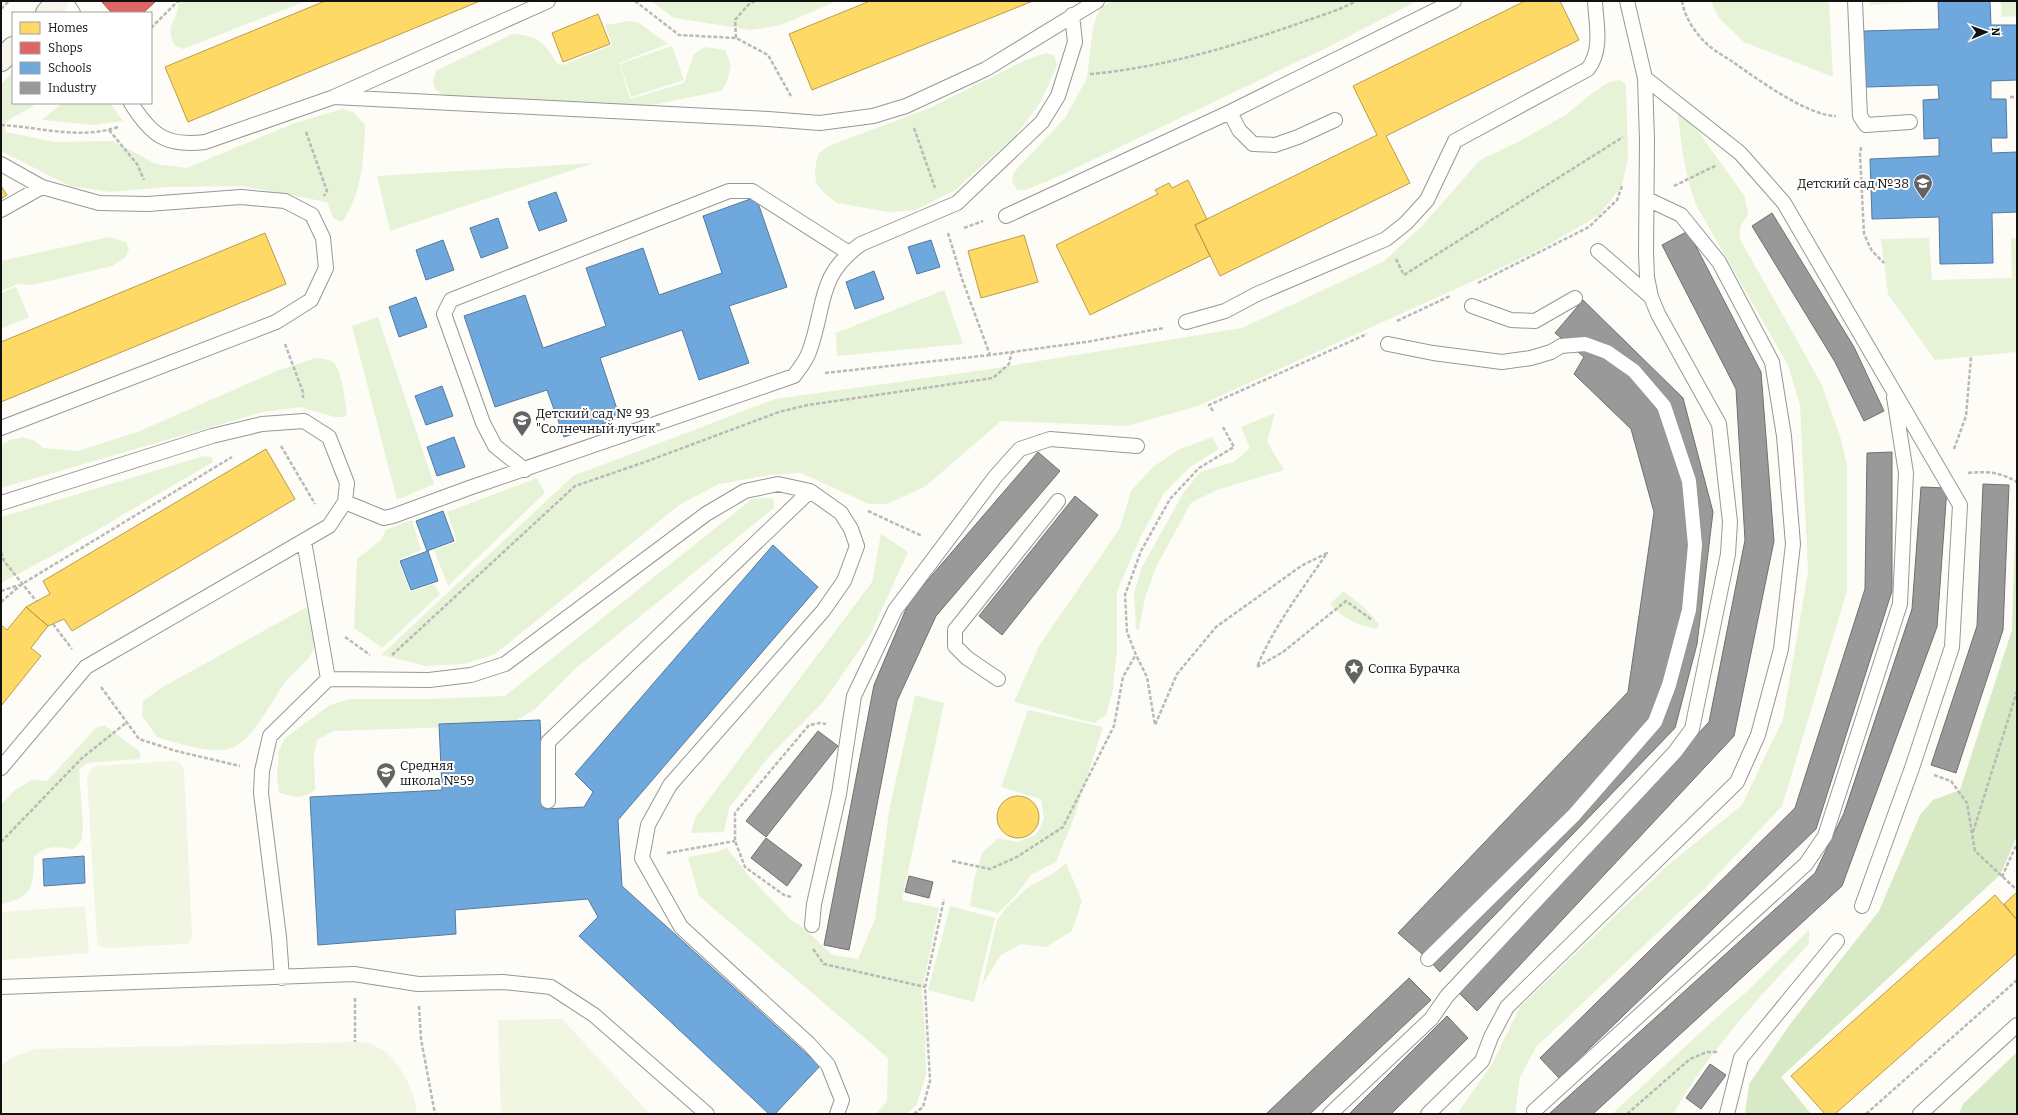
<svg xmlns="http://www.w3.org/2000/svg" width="2018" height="1115" viewBox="0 0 2018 1115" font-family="Bitter,serif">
	<rect width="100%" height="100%" fill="#fdfcf7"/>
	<path fill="#e7f3d7" d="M 178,1 L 306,1 L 183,49 L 175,46 C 163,22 179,24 178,1 Z
		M 651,1 L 837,1 L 781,25 L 751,30 L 674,18 Z
		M 1114,1 L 1417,1 L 1328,47 L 1053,179 L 1025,190 L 1017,190 L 1012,181 L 1014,172 L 1065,118 L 1087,78 L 1093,27 L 1100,7 Z
		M 1711,1 L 1829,1 L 1833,77 L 1744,42 L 1719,18 Z
		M 1870,1 L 1923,1 L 1923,2 L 1870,5 Z
		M 2001,1 L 2017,1 L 2017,16 L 2002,17 Z
		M 630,21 L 639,23 L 668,44 L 619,63 L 630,99 L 684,83 L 694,54 L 705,47 L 725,50 L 731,66 L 727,82 L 721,91 L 648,106 L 443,95 L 435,89 L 433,81 L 436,71 L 512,34 C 537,35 544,42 557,63 L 563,65 L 612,45 L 605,25 Z
		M 672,46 L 684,80 L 631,97 L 620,64 Z
		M 1046,53 L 1054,55 L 1057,66 L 1040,103 L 1015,136 L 954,191 L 915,210 L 889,212 L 837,203 L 826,195 L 816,183 L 815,169 L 818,154 L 829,146 L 932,107 L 1026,60 Z
		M 13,71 L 13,103 L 36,103 C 27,113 12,114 5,125 L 6,132 L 54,142 L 113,141 L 156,164 L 187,168 L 292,124 L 342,109 L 353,112 L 365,125 C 364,158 362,195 342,222 L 333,218 L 327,202 L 242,186 L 167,187 L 110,192 L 70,186 L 1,151 L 1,85 Z
		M 1620,80 L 1626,84 L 1628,158 L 1622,186 L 1599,215 L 1543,248 L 1480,278 L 1198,406 L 1127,426 L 1001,421 L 926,486 L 887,504 L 869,504 L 801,473 L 769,475 L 719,484 L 679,505 L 495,654 L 464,664 L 426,666 L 381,655 L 573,476 L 775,399 L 984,370 L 1242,328 L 1383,262 L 1422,226 L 1480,160 L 1520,141 L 1567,114 L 1587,97 L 1609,82 Z
		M 62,103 L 110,103 L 123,121 L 94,125 L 42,120 Z
		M 1679,105 L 1745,197 L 1748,214 L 1740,227 L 1740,239 L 1821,383 L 1840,436 L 1847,465 L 1847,591 L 1782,806 L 1705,888 L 1536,1047 L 1520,1077 L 1515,1114 L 1457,1114 L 1492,1064 L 1520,1007 L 1667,866 L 1742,805 L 1783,719 L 1808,572 L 1800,405 L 1788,365 L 1696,205 C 1684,173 1681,141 1677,108 Z
		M 594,163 L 390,231 L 377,176 Z
		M 109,237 L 126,242 L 129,249 L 125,258 L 112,266 L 32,285 L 18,284 L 1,291 L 1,261 Z
		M 1929,238 L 1932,280 L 2012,278 L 2011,238 L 2017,238 L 2017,352 L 1935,360 L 1888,294 L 1881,239 Z
		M 16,287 L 29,317 L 1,329 L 1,293 Z
		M 944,290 L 963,344 L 837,356 L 836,333 Z
		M 378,317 L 434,484 L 397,500 L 352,326 Z
		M 316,358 C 322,359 330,359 334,363 C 342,371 345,401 347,413 L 345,417 L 335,417 L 300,407 L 263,412 L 1,488 L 1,445 L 10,440 L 23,437 L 35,441 L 43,448 L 78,451 L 140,431 L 279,370 Z
		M 1275,413 L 1267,442 L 1284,470 L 1217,490 L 1191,503 L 1157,565 L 1145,598 L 1139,629 L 1136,630 L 1134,593 L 1142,567 L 1184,492 L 1200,472 L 1234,462 L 1250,448 L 1241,427 Z
		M 1212,437 L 1219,449 L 1189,468 L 1164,493 L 1141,536 L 1117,591 L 1117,649 L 1113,689 L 1106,715 L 1094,723 L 1014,702 L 1039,646 L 1120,528 L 1131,491 L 1153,467 L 1178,450 Z
		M 204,456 L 211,457 L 213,462 L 63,550 L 1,583 L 1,517 Z
		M 537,478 L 545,493 L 448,586 L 434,550 L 457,542 L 447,512 Z
		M 769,498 L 774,500 L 774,508 L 575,669 L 535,709 L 515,721 L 485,726 L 334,731 L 317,740 L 314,755 L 315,790 C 304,799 292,798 279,792 L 277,776 L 279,751 L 285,738 L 330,705 L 350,699 L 428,699 L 505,696 L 752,499 Z
		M 412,520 L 421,550 L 398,560 L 410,592 L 434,584 L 440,594 L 382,648 L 354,628 L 357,559 L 381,540 L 386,530 Z
		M 881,534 L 908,552 L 870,635 L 823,702 L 767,759 L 729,808 L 724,832 L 691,833 L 695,818 L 872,582 Z
		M 1343,591 L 1363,606 L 1379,624 L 1377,629 C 1358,625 1343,619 1330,604 Z
		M 305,608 L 311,611 C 313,623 318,641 312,653 C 306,663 295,671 287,680 C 272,699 255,738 232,748 C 212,755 177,743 157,737 L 142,716 L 143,701 L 161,688 Z
		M 915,695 L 944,703 L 902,900 L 939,908 L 922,990 L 925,1032 L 926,1075 L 916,1106 L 906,1114 L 876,1114 L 887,1101 L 888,1058 L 699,896 L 688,857 L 716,852 L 727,848 L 748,875 L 791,920 L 805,929 L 832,955 L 858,959 L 875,919 L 889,811 Z
		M 1028,710 L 1103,727 L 1074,818 L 1056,862 L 1031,875 L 1016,895 L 998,913 L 970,906 L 974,880 L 982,853 L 998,838 L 1018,842 L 1036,835 L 1044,819 L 1041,799 L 1001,787 Z
		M 104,725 L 139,751 L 141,755 L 139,759 L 87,763 L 79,770 L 83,826 L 81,841 L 73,849 C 57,847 46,844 34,857 C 33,888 33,897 1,904 L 1,805 L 14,791 L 32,780 L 47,781 L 96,728 Z
		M 1066,863 L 1082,901 L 1072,931 L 1046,947 L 1021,944 L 1001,955 L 982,985 L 997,921 L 1006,908 L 1027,888 L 1052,874 Z
		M 950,906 L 995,918 L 974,1002 L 928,990 Z
		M 1809,930 L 1809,944 C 1760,996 1709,1051 1673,1114 L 1612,1114 L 1727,1008 L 1744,994 Z"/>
	<path fill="#d8eac5" d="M 2017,477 L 2017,836 L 2000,875 L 1781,1077 L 1811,1114 L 1745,1114 L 1749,1084 L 1791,1023 L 1879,911 L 1920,815 L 1933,800 L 1960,790 L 2012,630 Z
		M 2017,1052 L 2017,1114 L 1959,1114 L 1963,1104 Z"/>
	<path fill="#f0f6e1" d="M 174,761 L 180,763 L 184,769 L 192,934 L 190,942 L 186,944 L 108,948 L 100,947 L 97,941 L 87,777 L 91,769 L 96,766 Z
		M 85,906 L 89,953 L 1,960 L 1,912 Z
		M 562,1019 L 650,1114 L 501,1114 L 498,1020 Z
		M 355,1042 C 360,1042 366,1042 371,1044 C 397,1054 414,1087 417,1114 L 1,1114 L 1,1065 L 16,1056 L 35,1049 Z"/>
	<path fill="#ffd966" stroke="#b89d4c" d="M 325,1 L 480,1 L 188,122 L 165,67 Z
		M 870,1 L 1033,1 L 812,90 L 789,34 Z
		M 1525,1 L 1560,1 L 1579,40 L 1386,136 L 1410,183 L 1220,276 L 1195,225 L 1377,135 L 1353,86 Z
		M 598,14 L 610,44 L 563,62 L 552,33 Z
		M 1188,180 L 1207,219 L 1195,225 L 1210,256 L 1090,315 L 1056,245 L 1158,194 L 1155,190 L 1169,183 L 1172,188 Z
		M 1,186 L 7,195 L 1,199 Z
		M 265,233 L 286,284 L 1,402 L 1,342 Z
		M 1024,235 L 1038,282 L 981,298 L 968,251 Z
		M 266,449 L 295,499 L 72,631 L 64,619 L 48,626 L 26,607 L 50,594 L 43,581 Z
		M 26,607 L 48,626 L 31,648 L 41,656 L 1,706 L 1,625 L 7,630 Z
		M997 817a21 21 0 1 1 42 0a21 21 0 1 1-42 0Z
		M 2017,892 L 2017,920 L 2004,904 Z
		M 1995,895 L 2017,920 L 2017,953 L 1835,1114 L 1825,1114 L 1791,1076 Z"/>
	<path fill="#e06666" stroke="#a24c4c" d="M 101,1 L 156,1 L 143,13 L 112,13 Z"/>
	<path fill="#6fa8dc" stroke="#537b9f" d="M 1938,1 L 1990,1 L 1991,25 L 2017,25 L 2017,80 L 1991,81 L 1991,99 L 2006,99 L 2007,138 L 1991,138 L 1992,153 L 2017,152 L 2017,212 L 1992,213 L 1993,263 L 1940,264 L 1939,217 L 1872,219 L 1870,159 L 1939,156 L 1939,138 L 1924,139 L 1923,100 L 1939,99 L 1938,85 L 1866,87 L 1864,31 L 1939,29 Z
		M 556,192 L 567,221 L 539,231 L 528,202 Z
		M 756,197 L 787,287 L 729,306 L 749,363 L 699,380 L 682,330 L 600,358 L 620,418 L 564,437 L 547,390 L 495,407 L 464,316 L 525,295 L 543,348 L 606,326 L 586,268 L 643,248 L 659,295 L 722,273 L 703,216 Z
		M 498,218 L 508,248 L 481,258 L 470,228 Z
		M 443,240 L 454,270 L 426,280 L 416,250 Z
		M 931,240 L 940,267 L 917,274 L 908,247 Z
		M 874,271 L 884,299 L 855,309 L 846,282 Z
		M 416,297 L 427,327 L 399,337 L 389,307 Z
		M 442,386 L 453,416 L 426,425 L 415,396 Z
		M 454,437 L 465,467 L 437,476 L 427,447 Z
		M 443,511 L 454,541 L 427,551 L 416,521 Z
		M 773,545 L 818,587 L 618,820 L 622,886 L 820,1066 L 775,1114 L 769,1114 L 579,936 L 598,917 L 588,899 L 455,910 L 456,934 L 318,945 L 310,797 L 442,790 L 439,724 L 540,720 L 544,809 L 584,807 L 593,792 L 575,774 Z
		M 428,551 L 438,581 L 411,590 L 400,561 Z
		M 84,856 L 85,883 L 44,886 L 43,859 Z"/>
	<path fill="#999" stroke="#707070" d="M 1772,213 L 1854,347 L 1884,411 L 1864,421 L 1835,362 L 1752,226 Z
		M 1688,231 L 1761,372 L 1774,541 L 1734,736 L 1477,1011 L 1457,991 L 1709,722 L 1745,540 L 1736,389 L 1662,245 Z
		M 1583,300 L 1683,398 L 1713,512 L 1697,644 L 1675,728 L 1440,972 L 1428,959 L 1398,933 L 1628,692 L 1654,512 L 1631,429 L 1574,374 L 1584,357 L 1555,333 Z
		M 1038,452 L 1060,471 L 936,616 L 897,701 L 849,950 L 824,945 L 874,685 L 909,602 Z
		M 1892,452 L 1892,591 L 1816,829 L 1559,1078 L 1540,1058 L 1795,808 L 1865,589 L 1867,453 Z
		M 1983,484 L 2009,485 L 2003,630 L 1956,773 L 1931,765 L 1977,626 Z
		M 1921,487 L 1947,488 L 1937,627 L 1842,886 L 1593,1114 L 1549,1114 L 1815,873 L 1844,813 L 1912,609 Z
		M 1075,496 L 1098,515 L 1002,635 L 979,616 Z
		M 818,731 L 838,746 L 766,837 L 746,821 Z
		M 766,838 L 802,865 L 787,886 L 751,858 Z
		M 909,876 L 933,882 L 929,898 L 905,892 Z
		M 1409,978 L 1431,1000 L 1310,1114 L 1266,1114 Z
		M 1447,1016 L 1468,1038 L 1391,1114 L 1349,1114 Z
		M 1710,1064 L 1726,1075 L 1701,1109 L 1686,1098 Z"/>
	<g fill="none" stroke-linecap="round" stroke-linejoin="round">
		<g stroke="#979795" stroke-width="16">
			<path id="lane" d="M 65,1 L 73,13
				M 1855,1 L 1860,116 L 1866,125 L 1910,122
				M 1645,78 L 1740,153 L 1784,203 L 1960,505 L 1952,647 L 1912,768 L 1862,906
				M 334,97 L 768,119 L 820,123 L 873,116 L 906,106 L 986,69 L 1097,1
				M 131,103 C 151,135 166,147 205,142 L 334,97 L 548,1
				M 1230,112 L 1239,130 L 1253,144 L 1275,145 L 1298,137 L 1335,120
				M 1,164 L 42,187 L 99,203 L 148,204 L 241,197 L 285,201 L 312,215 L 323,238 L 326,268 L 311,300 L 276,322 L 1,428
				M 1,210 L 42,187
				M 1006,216 L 1230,112 L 1454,1
				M 1598,251 L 1651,297
				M 1472,306 L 1511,320 L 1535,321 L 1575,298
				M 1186,322 L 1225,311 L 1257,294 L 1386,239 L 1406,223 L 1427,200 L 1455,141 L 1588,69 C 1603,49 1596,24 1595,1
				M 1388,344 L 1433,353 L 1502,362 L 1531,358 L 1551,352 L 1561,346 L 1585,344 L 1607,352 L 1634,371 L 1664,406 L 1689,481 L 1695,545 L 1689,610 L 1669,685 L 1655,722 L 1574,815 L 1428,959
				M 525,470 L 495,446 L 483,423 L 444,314 L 451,300 L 729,191 L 752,191 L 849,253
				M 345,502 L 384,518 L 393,516 L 469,488 L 794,376 C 799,369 806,361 809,352 C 826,307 816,276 861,244 L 957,203 L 1042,122 L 1058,96 L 1075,42 L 1072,15
				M 1,503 L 212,436 L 262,424 L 304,421 L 329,437 L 347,483 L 345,502 L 329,526 L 86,667 L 1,768
				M 328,679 L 429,680 L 471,675 L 505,664 L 706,514 L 745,491 L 778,484 L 810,491 L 841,513 L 851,529 L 857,546 L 844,581 L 823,611 L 670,785 L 648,825 L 642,858 L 681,927 L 809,1044 L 828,1065 L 842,1100 L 837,1114
				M 998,679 L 967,658 L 955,646 L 955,630 L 1058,501
				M 548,801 L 548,742 L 810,491
				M 812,925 L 814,904 L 839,794 L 854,696 L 895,610 L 995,477 L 1020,449 L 1050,439 L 1137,446
				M 282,978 L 279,937 L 261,793 L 262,771 L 270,736 L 328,679 L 304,541
				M 1,987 L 354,974 L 418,984 L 503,982 L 551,987 L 594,1015 L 707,1114
				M 1534,1111 L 1806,864 L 1825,836 L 1900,604 L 1906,473 L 1894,397
				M 1330,1114 L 1431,1019 L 1447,996 L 1675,752 L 1692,729 L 1728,554 L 1730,522 L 1719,424 L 1658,314 L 1651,297 L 1647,277 L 1646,253 L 1647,140 L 1645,78 L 1627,1
				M 1428,1114 L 1482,1061 L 1491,1037 L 1507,1007 L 1737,782 L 1758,735 L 1781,649 L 1793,544 L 1784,436 L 1772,362 L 1719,262 L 1681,215 L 1647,199
				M 1727,1114 L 1741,1058 L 1837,941
				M 1920,1114 L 2017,1025"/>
		</g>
		<g stroke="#8e8d8b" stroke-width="24">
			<path id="secondary" d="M 47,13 L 58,1
				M 1,60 L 13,48"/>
		</g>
		<path stroke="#b9b9b8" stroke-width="2.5" stroke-dasharray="4 2" stroke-linecap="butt" d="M 635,1 L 679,35 L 736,38 L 768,55 L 792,98
			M 1682,1 C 1684,16 1695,33 1706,43 C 1714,51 1724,56 1733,62 C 1757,79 1808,116 1836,116
			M 1,9 L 9,1
			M 151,28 L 178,1
			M 736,38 L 735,20 L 748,5 L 755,1
			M 1090,74 C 1160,68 1231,47 1297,24 C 1316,17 1338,11 1356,1
			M 2010,97 L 2017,97
			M 1,125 C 40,127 79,140 118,127
			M 914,128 L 935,188
			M 109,130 L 137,164 L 144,180
			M 306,132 L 327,191 L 324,196
			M 1861,147 L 1860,154 L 1864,234 L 1872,251 L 1884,263
			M 1674,186 L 1717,165
			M 964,228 L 983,221
			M 948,233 L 962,279 L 990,355 L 1086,342 L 1164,328
			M 1396,259 L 1404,275 L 1623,137
			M 1478,283 L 1589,227 L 1617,200 L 1622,186
			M 1397,321 L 1450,296
			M 285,344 L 303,392 L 303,398
			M 825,373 L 990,355
			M 1213,411 L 1209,405 L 1367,334
			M 1223,427 L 1234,447 L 1199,468 L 1170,499 L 1141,551 L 1125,595 L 1127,632 L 1136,655 L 1147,677 L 1155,725 L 1177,674 L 1216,627 L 1301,566 L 1327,553 C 1302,590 1274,626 1257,667
			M 281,446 L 315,504
			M 1954,449 L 1966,416 L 1971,357
			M 1968,473 C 1987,471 2000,472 2017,482
			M 868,511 L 922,536
			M 1,552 L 4,561 L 37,602
			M 1,591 L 19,585
			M 1,602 L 22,584 L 232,457
			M 53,624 L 72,649
			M 345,637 L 370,655
			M 392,655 L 575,486 L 645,462 L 779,412 L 808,405 L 993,378 L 1009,364 L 1012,351
			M 1257,667 L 1283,652 L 1346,601 L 1372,620
			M 101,687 L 139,739 L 176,751 L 240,766
			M 1934,775 L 1951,781 L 1967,803 L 1975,851 L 2017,890
			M 1973,832 L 2017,691
			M 1,842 L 82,758 L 127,722
			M 667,853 L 735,841
			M 952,861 L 990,869 L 1017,857 L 1063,827 L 1114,726 L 1123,677 L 1135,656
			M 2002,877 L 2017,843
			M 791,897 L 784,895 L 745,867 L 735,841 L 735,813 L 809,725 L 820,723 L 826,724
			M 813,949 L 824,964 L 925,987
			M 355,998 L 355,1042
			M 419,1006 L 421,1039 L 435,1114
			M 914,1114 L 923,1107 L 930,1081 L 925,987 L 944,899
			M 1627,1114 L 1690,1059 L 1707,1052 L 1718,1052
			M 1866,1114 L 2017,980"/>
		<use href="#lane" stroke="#fffffe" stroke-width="14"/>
		<use href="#secondary" stroke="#f6f4eb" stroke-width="22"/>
	</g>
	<defs>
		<g id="school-pin" transform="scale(1)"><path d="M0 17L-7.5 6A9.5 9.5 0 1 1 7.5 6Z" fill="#646362" stroke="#fff"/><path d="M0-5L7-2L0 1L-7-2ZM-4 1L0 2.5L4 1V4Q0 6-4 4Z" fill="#fff"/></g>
		<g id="sight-pin" transform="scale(1)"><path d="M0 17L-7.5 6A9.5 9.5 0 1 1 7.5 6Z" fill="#646362" stroke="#fff"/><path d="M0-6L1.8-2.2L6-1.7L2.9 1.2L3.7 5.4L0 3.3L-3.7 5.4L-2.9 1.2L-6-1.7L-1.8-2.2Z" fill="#fff"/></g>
	</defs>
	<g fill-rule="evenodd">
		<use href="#school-pin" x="1923" y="183"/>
		<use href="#school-pin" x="522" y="420"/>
		<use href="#sight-pin" x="1354" y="668"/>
		<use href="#school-pin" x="386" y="772"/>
	</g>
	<g text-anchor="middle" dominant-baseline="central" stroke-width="4" stroke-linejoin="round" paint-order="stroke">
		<g font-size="13" fill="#111" stroke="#fff" text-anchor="start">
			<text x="1909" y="183" text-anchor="end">Детский сад №38</text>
			<text x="536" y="413">Детский сад № 93<tspan x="536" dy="15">"Солнечный лучик"</tspan></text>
			<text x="1368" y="668">Сопка Бурачка</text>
			<text x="400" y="765">Средняя<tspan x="400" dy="15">школа №59</tspan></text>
		</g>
	</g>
	<rect width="2018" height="1115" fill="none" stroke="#111111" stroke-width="4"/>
	<rect x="12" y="12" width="140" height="92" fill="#ffffff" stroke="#a0a0a0"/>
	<rect x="20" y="22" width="20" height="12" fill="#ffd966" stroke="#a0a0a0"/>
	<text x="48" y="32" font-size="12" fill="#111111">Homes</text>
	<rect x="20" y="42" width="20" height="12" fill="#e06666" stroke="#a0a0a0"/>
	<text x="48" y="52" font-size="12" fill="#111111">Shops</text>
	<rect x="20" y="62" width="20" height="12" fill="#6fa8dc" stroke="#a0a0a0"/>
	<text x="48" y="72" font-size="12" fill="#111111">Schools</text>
	<rect x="20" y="82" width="20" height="12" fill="#999999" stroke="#a0a0a0"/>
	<text x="48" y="92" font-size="12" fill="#111111">Industry</text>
	<g transform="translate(1986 32) rotate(88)" stroke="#ffffff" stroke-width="3" paint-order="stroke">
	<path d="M0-3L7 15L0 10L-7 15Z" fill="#111111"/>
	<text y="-6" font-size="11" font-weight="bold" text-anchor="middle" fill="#111111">N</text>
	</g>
</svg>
